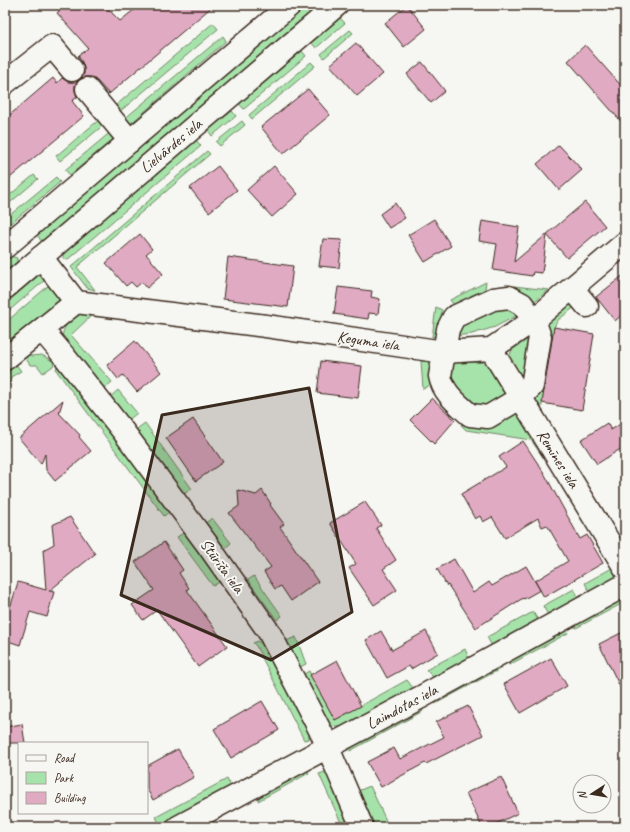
<svg xmlns="http://www.w3.org/2000/svg" width="630" height="832" viewBox="0 0 630 832" font-family="Caveat,sans-serif">
	<rect width="100%" height="100%" fill="#f6f6f2"/>
	<filter id="ink" filterUnits="userSpaceOnUse"><feTurbulence type="fractalNoise" baseFrequency=".025" numOctaves="2"/><feDisplacementMap in="SourceGraphic" scale="8" xChannelSelector="R" yChannelSelector="G"/><feConvolveMatrix kernelMatrix="1 2 1 2 8 2 1 2 1" color-interpolation-filters="sRGB"/></filter>
	<g filter="url(#ink)">
		<path fill="#a6e3aa" stroke="#708664" d="M 307,5 L 321,5 L 42,242 L 37,235 Z
			M 340,18 L 345,23 L 316,48 L 311,42 Z
			M 213,23 L 218,29 L 118,113 L 114,107 Z
			M 350,30 L 353,33 L 324,58 L 321,54 Z
			M 223,36 L 226,41 L 128,126 L 123,120 Z
			M 302,51 L 306,56 L 244,109 L 239,104 Z
			M 311,62 L 315,66 L 252,119 L 249,115 Z
			M 232,111 L 236,116 L 212,136 L 208,130 Z
			M 101,118 L 106,123 L 60,161 L 56,156 Z
			M 242,121 L 245,125 L 220,146 L 216,142 Z
			M 113,130 L 118,135 L 70,175 L 65,170 Z
			M 196,140 L 201,146 L 67,260 L 63,258 L 63,255 L 67,248 Z
			M 207,151 L 210,154 L 77,267 L 95,290 L 87,288 L 71,267 Z
			M 34,175 L 38,179 L 5,207 L 5,199 Z
			M 56,177 L 60,182 L 5,228 L 5,219 Z
			M 10,256 L 17,258 L 17,264 L 5,274 L 5,261 Z
			M 43,274 L 45,279 L 44,281 L 5,314 L 5,304 L 39,275 Z
			M 486,282 L 484,295 L 479,298 L 477,293 L 470,296 L 471,302 L 454,305 L 450,300 Z
			M 55,285 L 60,294 L 60,301 L 5,347 L 5,323 L 48,286 Z
			M 505,285 L 549,290 L 532,303 L 504,291 Z
			M 572,302 L 576,306 L 558,320 L 554,327 L 549,358 L 541,357 L 541,329 Z
			M 506,305 L 520,314 L 495,327 L 472,334 L 454,336 L 459,324 Z
			M 436,307 L 442,310 L 439,336 L 432,337 Z
			M 81,314 L 93,314 L 71,335 L 112,382 L 101,391 L 63,343 C 60,328 69,320 81,314 Z
			M 534,335 L 524,385 L 509,357 L 512,350 Z
			M 26,350 L 31,356 L 42,355 L 54,362 L 53,366 L 43,373 L 37,365 L 30,365 L 25,357 Z
			M 421,361 L 435,361 L 432,384 L 423,389 Z
			M 12,362 L 15,363 L 21,371 L 11,377 L 5,402 L 5,389 Z
			M 455,362 L 482,362 L 487,365 L 506,396 L 485,408 L 474,408 L 452,386 L 450,367 Z
			M 57,366 L 118,442 L 169,512 L 164,516 L 56,370 Z
			M 539,366 L 548,368 L 541,411 L 530,394 Z
			M 118,390 L 137,413 L 126,422 L 108,399 Z
			M 517,410 L 552,470 L 531,440 L 466,430 L 461,425 L 465,419 Z
			M 145,423 L 192,489 L 182,495 L 134,431 Z
			M 212,518 L 231,543 L 224,549 L 203,525 Z
			M 185,532 L 221,581 L 213,586 L 177,537 Z
			M 614,567 L 619,571 L 616,579 L 590,593 L 585,583 Z
			M 254,576 L 282,616 L 277,620 L 248,580 Z
			M 574,589 L 579,598 L 548,615 L 543,606 Z
			M 625,597 L 625,602 L 576,628 L 573,624 Z
			M 533,612 L 538,620 L 492,646 L 487,637 Z
			M 565,628 L 568,633 L 509,665 L 507,661 Z
			M 296,637 L 306,664 L 298,668 L 283,642 Z
			M 258,641 L 262,644 L 309,734 L 309,739 L 304,740 L 256,646 L 253,643 Z
			M 465,649 L 469,659 L 434,678 L 426,670 Z
			M 500,665 L 502,668 L 435,704 L 433,701 Z
			M 309,671 L 335,720 L 407,680 L 413,688 L 345,727 L 335,727 L 325,722 L 301,676 Z
			M 421,706 L 423,711 L 350,751 L 348,746 Z
			M 306,768 L 309,773 L 258,801 L 261,791 Z
			M 328,771 L 353,827 L 343,827 L 319,774 Z
			M 227,779 L 230,785 L 228,791 L 163,826 L 159,823 L 156,817 Z
			M 370,786 L 389,827 L 374,827 L 358,791 Z"/>
		<path fill="#e0aac3" stroke="#3b2a1e" d="M 65,5 L 104,5 L 120,21 L 140,5 L 214,5 L 109,94 L 97,81 L 92,77 L 85,77 L 81,78 L 84,74 L 84,68 L 82,62 L 78,56 L 88,48 L 57,13 Z
			M 407,5 L 426,29 L 404,47 L 385,23 Z
			M 356,43 L 383,74 L 357,96 L 330,65 Z
			M 585,45 L 625,90 L 625,126 L 568,61 Z
			M 422,62 L 445,91 L 431,103 L 407,74 Z
			M 53,78 L 57,83 L 62,78 L 68,82 L 74,82 L 78,81 L 75,85 L 75,91 L 77,97 L 72,101 L 84,116 L 5,182 L 5,119 Z
			M 308,89 L 330,115 L 283,154 L 261,127 Z
			M 559,145 L 582,170 L 559,190 L 537,164 Z
			M 218,166 L 237,190 L 209,212 L 190,188 Z
			M 274,166 L 298,194 L 272,217 L 247,190 Z
			M 585,202 L 605,226 L 567,258 L 547,235 L 542,273 L 533,272 L 532,276 L 493,270 L 497,244 L 479,241 L 482,221 L 519,227 L 514,262 Z
			M 395,203 L 405,218 L 389,228 L 380,214 Z
			M 434,219 L 451,246 L 425,262 L 408,235 Z
			M 140,234 L 152,249 L 146,254 L 163,274 L 147,288 L 142,282 L 136,287 L 131,282 L 126,286 L 106,263 Z
			M 323,239 L 342,240 L 339,268 L 319,266 Z
			M 228,257 L 293,266 L 288,307 L 223,299 Z
			M 625,274 L 625,312 L 615,321 L 596,297 Z
			M 338,287 L 372,291 L 371,297 L 380,299 L 378,314 L 369,313 L 368,319 L 334,314 Z
			M 554,327 L 594,334 L 582,410 L 542,403 Z
			M 135,341 L 161,372 L 137,392 L 123,375 L 118,379 L 107,365 Z
			M 321,361 L 362,366 L 358,398 L 317,393 Z
			M 432,398 L 455,420 L 434,444 L 410,420 Z
			M 63,400 L 59,413 L 80,435 L 79,437 L 91,451 L 55,481 L 46,470 L 45,454 L 41,464 L 19,438 Z
			M 193,419 L 223,462 L 196,481 L 166,438 Z
			M 625,421 L 625,446 L 597,464 L 581,440 L 607,423 L 611,430 Z
			M 523,441 L 544,473 L 580,539 L 587,535 L 603,563 L 544,597 L 535,581 L 568,561 L 547,525 L 542,527 L 538,518 L 505,538 L 492,517 L 483,522 L 480,516 L 475,519 L 461,494 L 506,467 L 499,457 Z
			M 238,490 L 256,495 L 262,490 L 271,504 L 270,505 L 284,524 L 280,527 L 318,582 L 291,601 L 281,586 L 275,589 L 264,572 L 271,567 L 229,513 L 239,506 Z
			M 365,502 L 381,525 L 376,528 L 396,560 L 383,569 L 397,590 L 374,605 L 349,568 L 356,564 L 330,523 Z
			M 70,517 L 95,554 L 49,591 L 54,592 L 47,617 L 30,612 L 20,645 L 5,640 L 5,604 L 11,605 L 18,582 L 46,590 L 43,550 L 54,544 L 52,525 Z
			M 164,542 L 183,570 L 179,573 L 189,588 L 187,590 L 227,646 L 198,667 L 157,610 L 143,620 L 132,605 L 154,590 L 135,562 Z
			M 454,559 L 473,593 L 489,582 L 492,586 L 526,566 L 540,590 L 524,599 L 523,598 L 476,628 L 448,585 L 447,586 L 437,569 Z
			M 381,631 L 392,650 L 426,631 L 438,653 L 411,669 L 409,666 L 387,678 L 366,640 Z
			M 625,631 L 625,697 L 599,644 Z
			M 551,658 L 567,686 L 520,713 L 504,684 Z
			M 337,660 L 361,706 L 335,720 L 310,675 Z
			M 262,701 L 279,730 L 231,758 L 214,729 Z
			M 468,706 L 483,735 L 426,764 L 425,763 L 381,787 L 367,762 L 394,748 L 400,759 L 444,737 L 436,722 Z
			M 22,724 L 25,743 L 5,743 L 5,727 Z
			M 178,749 L 194,777 L 153,800 L 147,789 L 147,766 Z
			M 501,777 L 518,813 L 490,827 L 482,827 L 466,793 Z"/>
		<g fill="none" stroke-linecap="round" stroke-linejoin="round">
			<g stroke="#3b2a1e" stroke-width="25">
				<path id="minor" d="M 5,83 L 52,46 L 72,70
					M 87,89 L 130,141
					M 41,257 L 76,302
					M 572,288 L 587,306
					M 509,297 L 522,304 L 534,320 L 540,337 L 532,386 L 520,398 L 488,417 L 470,415 C 458,404 443,393 440,376 L 448,329 L 454,317 L 493,299 Z
					M 76,302 L 266,326 L 444,352 L 491,349 L 534,320 L 625,243
					M 42,330 L 65,357 L 123,431 L 207,544 L 269,632 L 322,734 L 362,827
					M 491,349 L 625,568
					M 5,359 L 76,302
					M 178,827 L 423,696 L 625,585"/>
			</g>
			<g stroke="#3b2a1e" stroke-width="25">
				<path id="major" d="M 5,247 L 290,5
					M 5,288 L 337,5"/>
			</g>
			<use href="#minor" stroke="#f6f6f2" stroke-width="22"/>
			<use href="#major" stroke="#f6f6f2" stroke-width="22"/>
		</g>
	</g>
	<path fill="#3b2a1e" fill-opacity="0.2" stroke="#3b2a1e" stroke-width="3" stroke-linejoin="round" d="M 309,388 L 352,612 L 271,660 L 121,595 L 162,415 Z"/>
	<g text-anchor="middle" dominant-baseline="central" stroke-width="4" stroke-linejoin="round" paint-order="stroke">
		<g font-size="16" fill="#3b2a1e" stroke="#f6f6f2">
			<text transform="translate(171 146) rotate(-40)">Lielvārdes iela</text>
			<text transform="translate(368 341) rotate(8)">Ķeguma iela</text>
			<text transform="translate(558 459) rotate(58)">Remīnes iela</text>
			<text transform="translate(222 566) rotate(54)">Stūrīša iela</text>
			<text transform="translate(402 707) rotate(-28)">Laimdotas iela</text>
		</g>
	</g>
	<rect width="630" height="832" fill="none" stroke="#f6f6f2" stroke-width="20"/>
	<rect x="10" y="10" width="610" height="812" fill="none" stroke="#3b2a1e" stroke-width="1.5" filter="url(#ink)"/>
	<rect x="18" y="742" width="130" height="72" fill="#f6f6f2" stroke="#aba49d"/>
	<rect x="26" y="755" width="20" height="6" fill="#f6f6f2" stroke="#aba49d"/>
	<text x="54" y="762" font-size="12" fill="#3b2a1e">Road</text>
	<rect x="26" y="772" width="20" height="12" fill="#a6e3aa" stroke="#aba49d"/>
	<text x="54" y="782" font-size="12" fill="#3b2a1e">Park</text>
	<rect x="26" y="792" width="20" height="12" fill="#e0aac3" stroke="#aba49d"/>
	<text x="54" y="802" font-size="12" fill="#3b2a1e">Building</text>
	<g transform="translate(592 794) rotate(258)"><circle r="19" fill="#f6f6f2" stroke="#aba49d"/>
	<path d="M0-3L7 15L0 10L-7 15Z" fill="#3b2a1e"/>
	<text y="-6" font-size="11" font-weight="bold" text-anchor="middle" fill="#3b2a1e">N</text>
	</g>
</svg>
